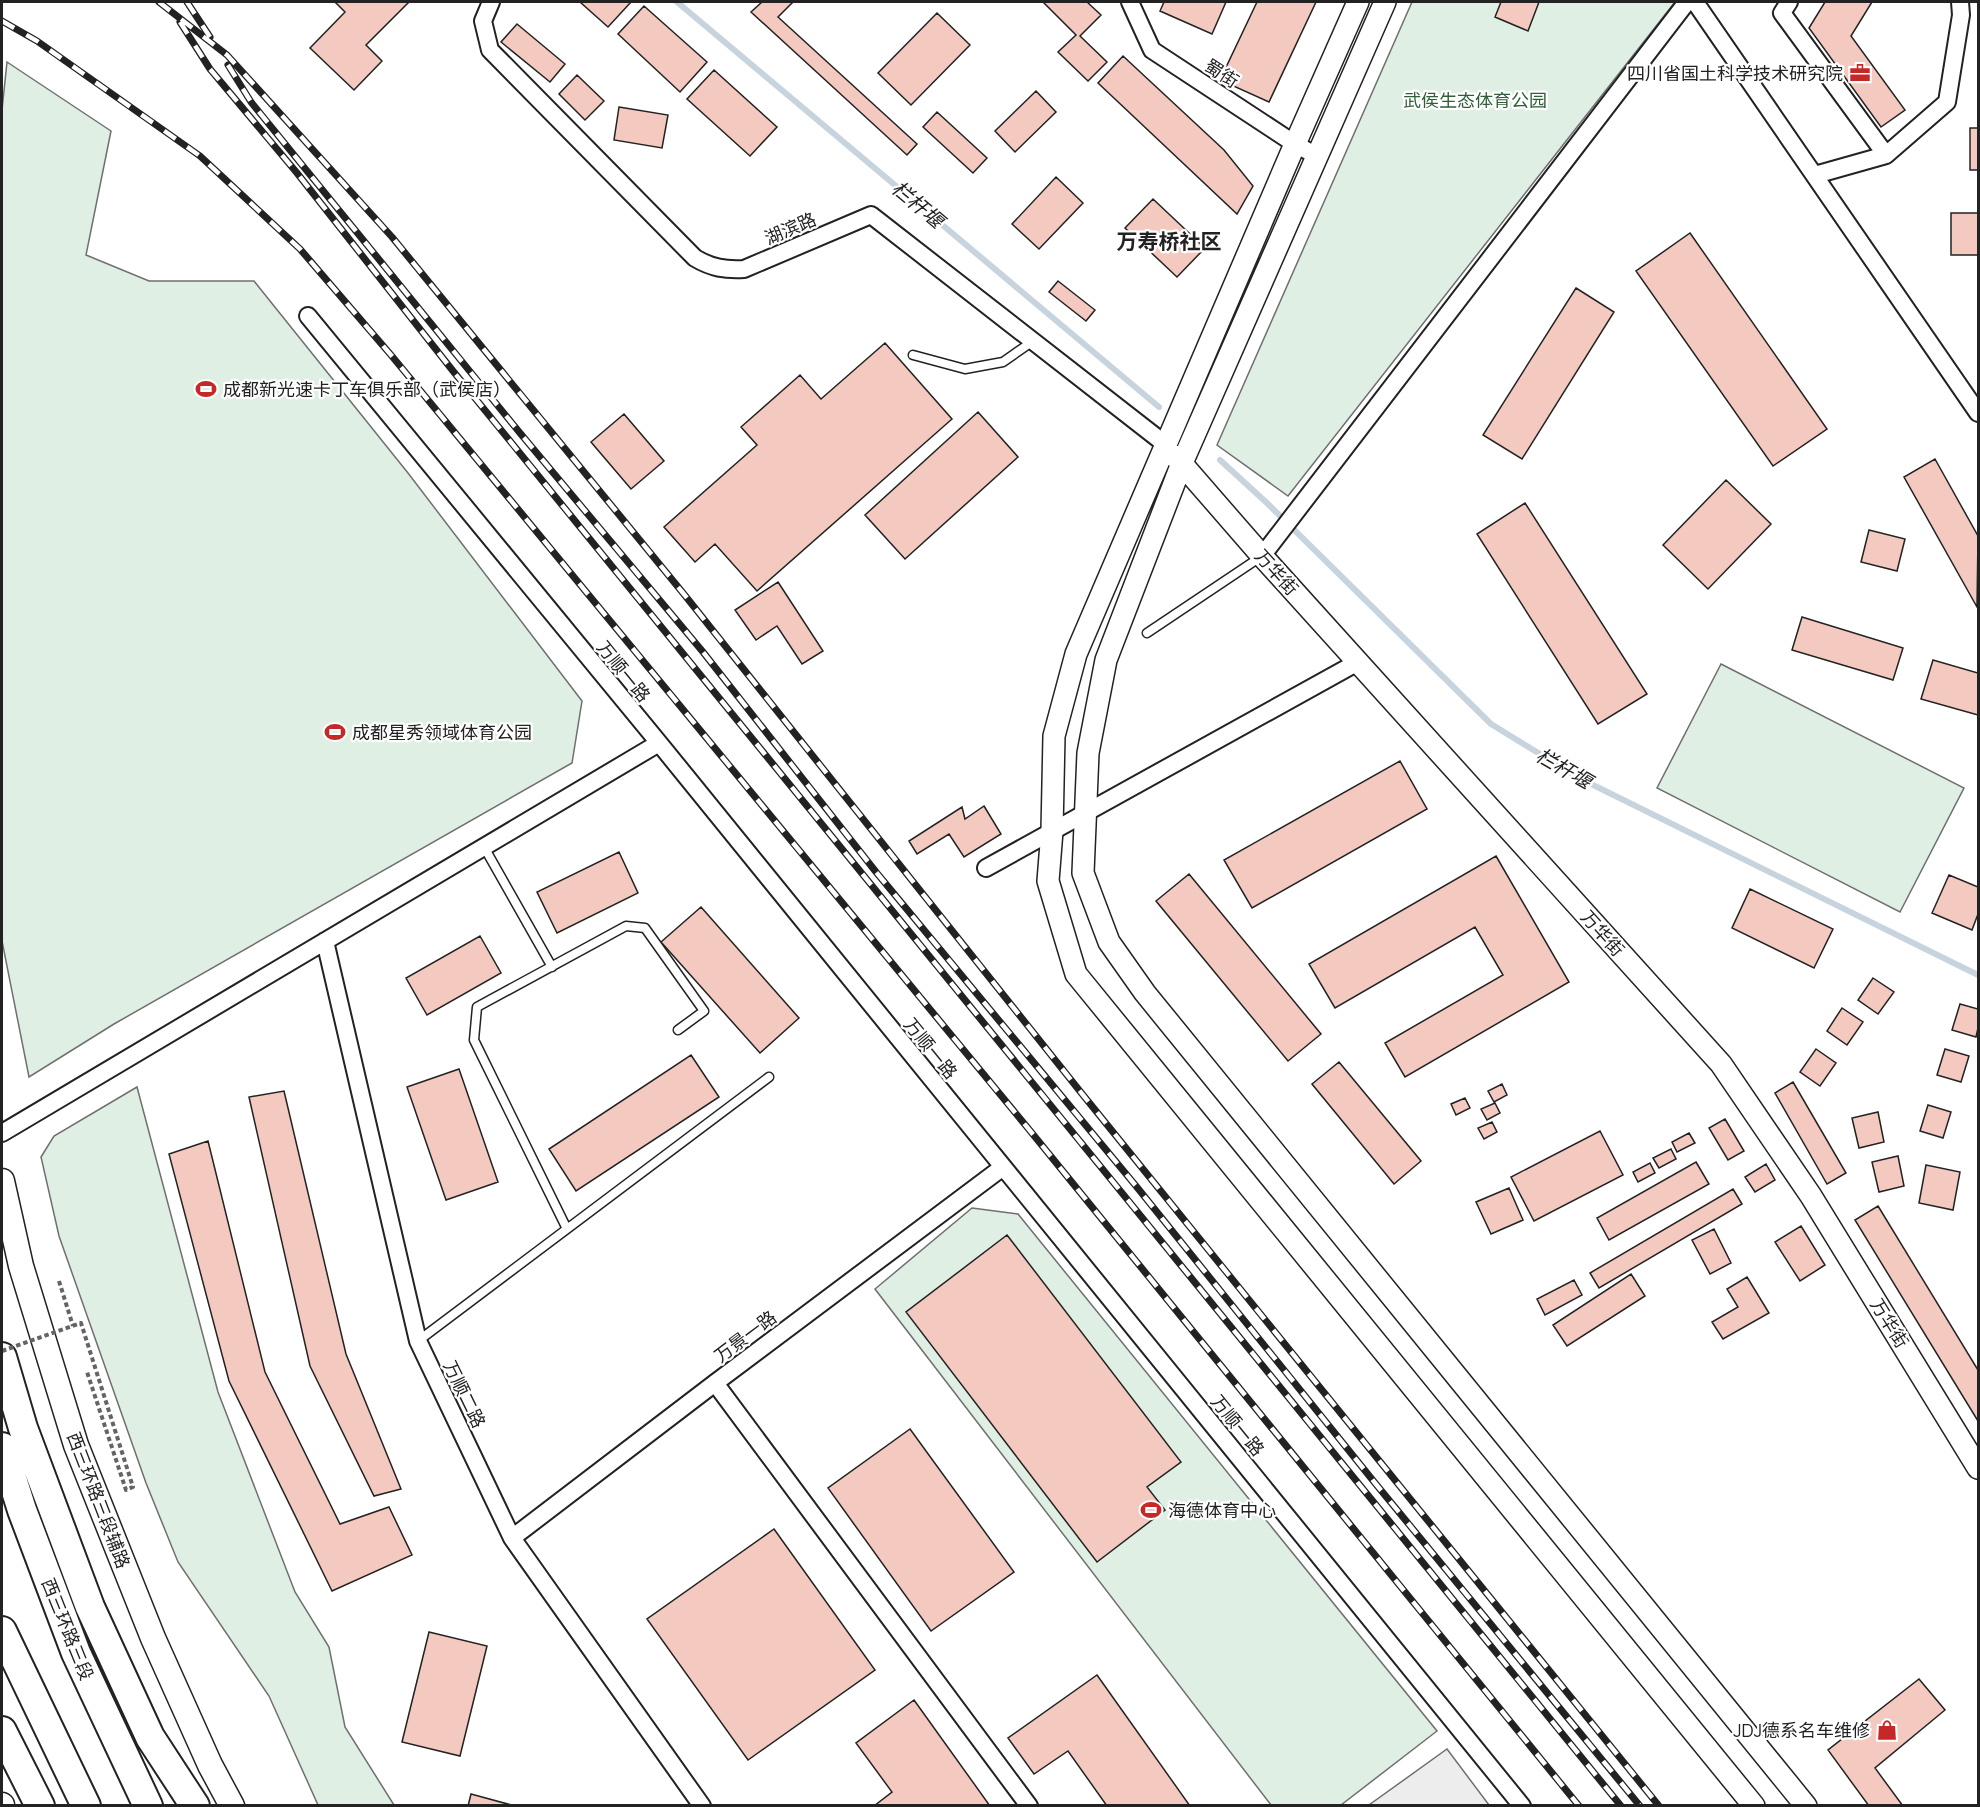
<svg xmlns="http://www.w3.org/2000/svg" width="1980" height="1807" viewBox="0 0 1980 1807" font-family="Manrope,'Noto Sans SC',sans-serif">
	<rect width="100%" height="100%" fill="#fff"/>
	<path fill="#e0efe3" stroke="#6f6f6f" stroke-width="1.5" d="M 1412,2 L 1675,2 L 1288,496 L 1217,445 Z
		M 7,62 L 111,131 L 86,255 L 149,281 L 254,281 L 408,473 L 582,701 L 572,763 L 114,1024 L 29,1077 L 2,941 L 2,110 Z
		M 1721,664 L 1964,788 L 1900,912 L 1657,788 Z
		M 137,1087 L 218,1392 L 295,1592 L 329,1647 L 345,1727 L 394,1805 L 318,1805 L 269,1696 L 178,1562 L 146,1483 L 59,1236 L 41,1157 L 54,1136 Z
		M 972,1208 L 1018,1214 L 1437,1731 L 1341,1805 L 1271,1805 L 875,1289 Z"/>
	<path fill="#ededed" stroke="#6f6f6f" stroke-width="1.5" d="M 1447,1749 L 1489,1805 L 1369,1805 Z"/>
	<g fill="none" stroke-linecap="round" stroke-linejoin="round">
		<path stroke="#c7d3dd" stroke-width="6" d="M 677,2 L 1159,407
			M 1220,460 L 1267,503 L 1491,724 L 1579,778 L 1978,975"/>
	</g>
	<path fill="#f3c9c0" stroke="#222" stroke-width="1.5" d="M 335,2 L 409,2 L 366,45 L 382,61 L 354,90 L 310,48 L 345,12 Z
		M 580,2 L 631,2 L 608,27 Z
		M 762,2 L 793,2 L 778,17 L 917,144 L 907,155 L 751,12 Z
		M 1043,2 L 1087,2 L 1101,15 L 1080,36 L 1107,62 L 1088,81 L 1058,52 L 1076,35 Z
		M 1164,2 L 1226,2 L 1212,34 L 1160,11 Z
		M 1257,2 L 1316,2 L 1269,102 L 1220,80 Z
		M 1501,2 L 1539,2 L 1528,31 L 1495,17 Z
		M 1825,2 L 1872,2 L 1851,36 L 1905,110 L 1881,127 L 1809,28 Z
		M 644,6 L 707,62 L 680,92 L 618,34 Z
		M 937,13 L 970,45 L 911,105 L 878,73 Z
		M 517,24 L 565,64 L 550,82 L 501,42 Z
		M 1123,56 L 1224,150 L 1253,186 L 1237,214 L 1098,83 Z
		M 714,70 L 777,127 L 750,156 L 687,99 Z
		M 577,75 L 604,101 L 585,120 L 559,94 Z
		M 1036,91 L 1056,112 L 1015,152 L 995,131 Z
		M 619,107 L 668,115 L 662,148 L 614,140 Z
		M 937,112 L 987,158 L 973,173 L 923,127 Z
		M 1970,128 L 1978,128 L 1978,170 L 1970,170 Z
		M 1056,177 L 1083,203 L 1039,249 L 1012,224 Z
		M 1153,199 L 1205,248 L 1177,277 L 1125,228 Z
		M 1951,213 L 1978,213 L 1978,255 L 1951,255 Z
		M 1690,233 L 1827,429 L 1773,466 L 1636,271 Z
		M 1058,281 L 1095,310 L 1086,321 L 1049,292 Z
		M 1576,288 L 1614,312 L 1522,459 L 1483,435 Z
		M 885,343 L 952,419 L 757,591 L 715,544 L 695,562 L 664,527 L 757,445 L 741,427 L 800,375 L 821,399 Z
		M 978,412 L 1018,457 L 905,559 L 865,515 Z
		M 624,414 L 664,461 L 631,489 L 591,442 Z
		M 1935,459 L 1978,536 L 1977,607 L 1904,477 Z
		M 1726,480 L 1771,524 L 1708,589 L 1663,545 Z
		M 1525,503 L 1647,694 L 1598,724 L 1477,534 Z
		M 1869,530 L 1905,539 L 1897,571 L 1861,562 Z
		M 778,582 L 823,651 L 802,664 L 777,626 L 756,640 L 735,610 Z
		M 1802,617 L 1903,648 L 1893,680 L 1792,650 Z
		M 1933,660 L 1978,673 L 1978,715 L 1921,699 Z
		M 1400,761 L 1427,809 L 1252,908 L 1224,860 Z
		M 984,806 L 1001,834 L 964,857 L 949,834 L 917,854 L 909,841 L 962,807 L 965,819 Z
		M 619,852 L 638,893 L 557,933 L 537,892 Z
		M 1496,856 L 1569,982 L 1405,1077 L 1385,1043 L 1503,975 L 1475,927 L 1335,1008 L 1309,964 Z
		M 1189,874 L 1321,1034 L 1288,1061 L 1156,901 Z
		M 1949,875 L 1978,887 L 1978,914 L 1972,930 L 1932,913 Z
		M 1750,889 L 1833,929 L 1814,968 L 1732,928 Z
		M 701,907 L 799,1018 L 760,1053 L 661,942 Z
		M 480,936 L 501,973 L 427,1015 L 406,978 Z
		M 1873,978 L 1894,992 L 1878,1014 L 1858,1000 Z
		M 1960,1004 L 1978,1009 L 1978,1028 L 1976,1037 L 1952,1030 Z
		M 1842,1008 L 1863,1022 L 1847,1045 L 1827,1031 Z
		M 1816,1049 L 1836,1063 L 1820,1086 L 1800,1072 Z
		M 1945,1049 L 1969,1056 L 1961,1082 L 1937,1075 Z
		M 691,1055 L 719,1097 L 576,1191 L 549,1149 Z
		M 1339,1062 L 1421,1161 L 1394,1184 L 1312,1084 Z
		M 459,1069 L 498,1182 L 446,1200 L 407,1087 Z
		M 1793,1082 L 1846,1173 L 1827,1184 L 1775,1093 Z
		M 1502,1084 L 1507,1095 L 1494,1102 L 1488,1091 Z
		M 284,1091 L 346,1354 L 401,1489 L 374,1496 L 310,1366 L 249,1097 Z
		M 1465,1098 L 1470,1108 L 1456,1115 L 1451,1104 Z
		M 1495,1103 L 1500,1113 L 1487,1120 L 1481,1109 Z
		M 1928,1105 L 1951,1112 L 1943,1138 L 1920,1131 Z
		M 1878,1112 L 1884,1142 L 1859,1148 L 1852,1118 Z
		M 1725,1119 L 1744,1151 L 1728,1160 L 1709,1128 Z
		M 1492,1122 L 1497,1132 L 1484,1139 L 1478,1128 Z
		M 1600,1131 L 1623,1175 L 1534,1221 L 1511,1177 Z
		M 1689,1133 L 1695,1143 L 1677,1152 L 1672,1142 Z
		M 208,1141 L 265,1372 L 340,1524 L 389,1507 L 412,1555 L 332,1591 L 229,1381 L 169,1154 Z
		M 1671,1149 L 1676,1159 L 1659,1168 L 1653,1158 Z
		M 1898,1156 L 1904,1186 L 1879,1192 L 1872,1162 Z
		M 1696,1162 L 1709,1184 L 1609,1240 L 1597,1218 Z
		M 1650,1163 L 1655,1173 L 1638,1182 L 1633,1172 Z
		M 1766,1164 L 1775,1180 L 1755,1192 L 1745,1177 Z
		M 1926,1165 L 1960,1172 L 1953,1210 L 1919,1203 Z
		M 1509,1188 L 1523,1220 L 1491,1234 L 1476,1202 Z
		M 1733,1189 L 1742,1204 L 1599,1288 L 1590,1273 Z
		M 1878,1206 L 1978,1370 L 1978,1421 L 1855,1220 Z
		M 1801,1226 L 1825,1265 L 1800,1281 L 1775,1242 Z
		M 1714,1229 L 1731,1263 L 1710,1274 L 1692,1240 Z
		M 1007,1235 L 1181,1462 L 1147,1487 L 1165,1510 L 1097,1562 L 906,1312 Z
		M 1631,1274 L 1645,1296 L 1567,1346 L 1553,1325 Z
		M 1747,1277 L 1769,1313 L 1723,1339 L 1712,1322 L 1738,1307 L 1727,1289 Z
		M 1574,1280 L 1582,1295 L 1545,1315 L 1537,1299 Z
		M 910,1429 L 1014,1572 L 931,1631 L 828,1488 Z
		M 774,1529 L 875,1670 L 748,1760 L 647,1619 Z
		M 429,1632 L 487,1646 L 460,1756 L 402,1742 Z
		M 1097,1675 L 1190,1806 L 1107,1806 L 1068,1751 L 1034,1774 L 1008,1738 Z
		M 1919,1679 L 1945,1710 L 1875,1768 L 1903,1806 L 1869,1806 L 1828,1750 Z
		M 914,1700 L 990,1806 L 874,1806 L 892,1792 L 856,1743 Z
		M 471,1794 L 515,1806 L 468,1806 Z"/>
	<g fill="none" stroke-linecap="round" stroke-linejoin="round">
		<g stroke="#222" stroke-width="11">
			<path id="service" d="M 913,355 L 965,369 L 1003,362 L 1033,341
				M 1147,633 L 1262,556
				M 484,847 L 552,967
				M 567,1229 L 474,1040 L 477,1007 L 626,926 L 645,928 L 704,1011 L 678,1030
				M 418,1341 L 769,1077"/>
		</g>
		<g stroke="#222" stroke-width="20">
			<path id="minor" d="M 491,2 L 483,21 L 490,50 L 695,258 C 712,268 725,270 744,269 L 871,215 L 1165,444
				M 1130,2 L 1152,50 L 1295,144 L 1317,156
				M 1695,2 L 1978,413
				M 1789,2 L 1782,13 L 1886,155
				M 1815,175 L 1886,155 L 1947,102 L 1961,15 L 1960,2
				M 308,316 L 659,743 L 1522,1806
				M 1262,556 L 1687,2
				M 986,868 L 1358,662
				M 325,941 L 418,1341 L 512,1538 L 702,1806
				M 2,1133 L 659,743
				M 715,1383 L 1029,1806
				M 512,1538 L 715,1383 L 1003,1167"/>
		</g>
		<g stroke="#222" stroke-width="24">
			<path id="tertiary" d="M 1358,2 L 1295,144 L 1076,654 L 1054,736 L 1052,831 L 1048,881 L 1076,974 L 1754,1806
				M 1385,2 L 1182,463 L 1106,660 L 1088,753 L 1083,873 L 1109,942 L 1145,993 L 1806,1806
				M 1175,456 L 1262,556 L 1721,1064 L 1811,1196 L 1978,1468"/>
		</g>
		<g stroke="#222" stroke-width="27">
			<path id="secondary" d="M 2,1181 L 21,1266 L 76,1445 L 153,1638 L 210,1765 L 232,1806
				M 2,1805 L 2,1806"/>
		</g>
		<g stroke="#222" stroke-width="32">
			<path id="trunk" d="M 2,1357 L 23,1428 L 90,1607 L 150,1737 L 195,1806
				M 2,1447 L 22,1510 L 76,1653 L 148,1806
				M 2,1631 L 86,1806
				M 2,1731 L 40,1806"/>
		</g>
		<path stroke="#646464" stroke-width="4" stroke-dasharray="4.5 3" stroke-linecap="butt" d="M 59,1281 L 73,1326"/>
		<use href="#service" stroke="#fff" stroke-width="8"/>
		<use href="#minor" stroke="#fff" stroke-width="16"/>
		<use href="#tertiary" stroke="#fff" stroke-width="21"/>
		<use href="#secondary" stroke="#fff" stroke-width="24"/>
		<use href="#trunk" stroke="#fff" stroke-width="28"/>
		<g stroke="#222" stroke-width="7">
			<path id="rail" d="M 159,2 L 227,55 L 392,237 L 683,593 L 1083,1095 L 1659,1806
				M 187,2 L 210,37
				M 2,21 L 37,41 L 200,156 L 300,249 L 391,355 L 1027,1127 L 1579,1806
				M 180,22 L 210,69 L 297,173 L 453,371 L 1621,1806
				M 228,65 L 251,102 L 520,433 L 703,652 L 876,872 L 1136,1186 L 1375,1483 L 1640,1806"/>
		</g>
		<use href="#rail" stroke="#fff" stroke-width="4.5" stroke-dasharray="14" stroke-linecap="butt"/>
		<path stroke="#646464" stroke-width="4" stroke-dasharray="4.5 3" stroke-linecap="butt" d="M 2,1351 L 81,1323 L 133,1487 L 126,1490 L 87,1372"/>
	</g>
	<defs>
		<g id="office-bare" transform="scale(1.62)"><path d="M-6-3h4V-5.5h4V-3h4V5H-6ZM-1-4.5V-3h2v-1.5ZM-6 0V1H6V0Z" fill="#c62828" stroke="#fff" stroke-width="2.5" paint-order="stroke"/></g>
		<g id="stadium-bare" transform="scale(1.62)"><path d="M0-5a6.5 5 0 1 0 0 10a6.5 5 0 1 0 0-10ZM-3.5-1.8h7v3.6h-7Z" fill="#c62828" stroke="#fff" stroke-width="2.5" paint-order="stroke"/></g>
		<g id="shop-bare" transform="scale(1.62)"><path d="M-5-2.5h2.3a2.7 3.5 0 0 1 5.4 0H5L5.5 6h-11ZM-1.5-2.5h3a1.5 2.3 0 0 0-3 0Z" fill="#c62828" stroke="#fff" stroke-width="2.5" paint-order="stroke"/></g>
	</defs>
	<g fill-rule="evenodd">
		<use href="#office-bare" x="1860" y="73"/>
		<use href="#stadium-bare" x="206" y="389"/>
		<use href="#stadium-bare" x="335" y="732"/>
		<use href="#stadium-bare" x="1151" y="1510"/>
		<use href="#shop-bare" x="1887" y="1730"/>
	</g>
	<g text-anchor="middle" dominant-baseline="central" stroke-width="4.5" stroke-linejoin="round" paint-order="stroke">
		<g font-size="18" fill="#222" stroke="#fff">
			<text transform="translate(1222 73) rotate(33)">蜀街</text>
			<text transform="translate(790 228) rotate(-23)">湖滨路</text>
			<text transform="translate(1277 572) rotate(48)">万华街</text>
			<text transform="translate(624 671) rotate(51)">万顺一路</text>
			<text transform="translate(1603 933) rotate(48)">万华街</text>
			<text transform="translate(931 1048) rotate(51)">万顺一路</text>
			<text transform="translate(1890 1323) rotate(58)">万华街</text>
			<text transform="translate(745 1336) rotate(-37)">万景一路</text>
			<text transform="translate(465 1394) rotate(64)">万顺二路</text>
			<text transform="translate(1238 1425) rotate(51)">万顺一路</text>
			<text transform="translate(99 1500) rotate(69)">西三环路三段辅路</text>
			<text transform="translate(68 1629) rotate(68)">西三环路三段</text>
		</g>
		<g font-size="18" fill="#222" stroke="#fff" text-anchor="start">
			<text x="1843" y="73" text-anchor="end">四川省国土科学技术研究院</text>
			<text x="223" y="389">成都新光速卡丁车俱乐部（武侯店）</text>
			<text x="352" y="732">成都星秀领域体育公园</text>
			<text x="1168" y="1510">海德体育中心</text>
			<text x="1870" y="1730" text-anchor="end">JDJ德系名车维修</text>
		</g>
		<g font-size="18" fill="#2f5e38" stroke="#fff">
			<text x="1475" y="100">武侯生态体育公园</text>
		</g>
		<g font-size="20" font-style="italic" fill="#222" stroke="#fff">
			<text transform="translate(918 204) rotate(40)">栏杆堰</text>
			<text transform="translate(1564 768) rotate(30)">栏杆堰</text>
		</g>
		<g font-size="21" font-weight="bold" fill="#222" stroke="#fff">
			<text x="1169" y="241">万寿桥社区</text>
		</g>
	</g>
	<rect width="1980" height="1807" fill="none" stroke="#222222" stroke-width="6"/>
</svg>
